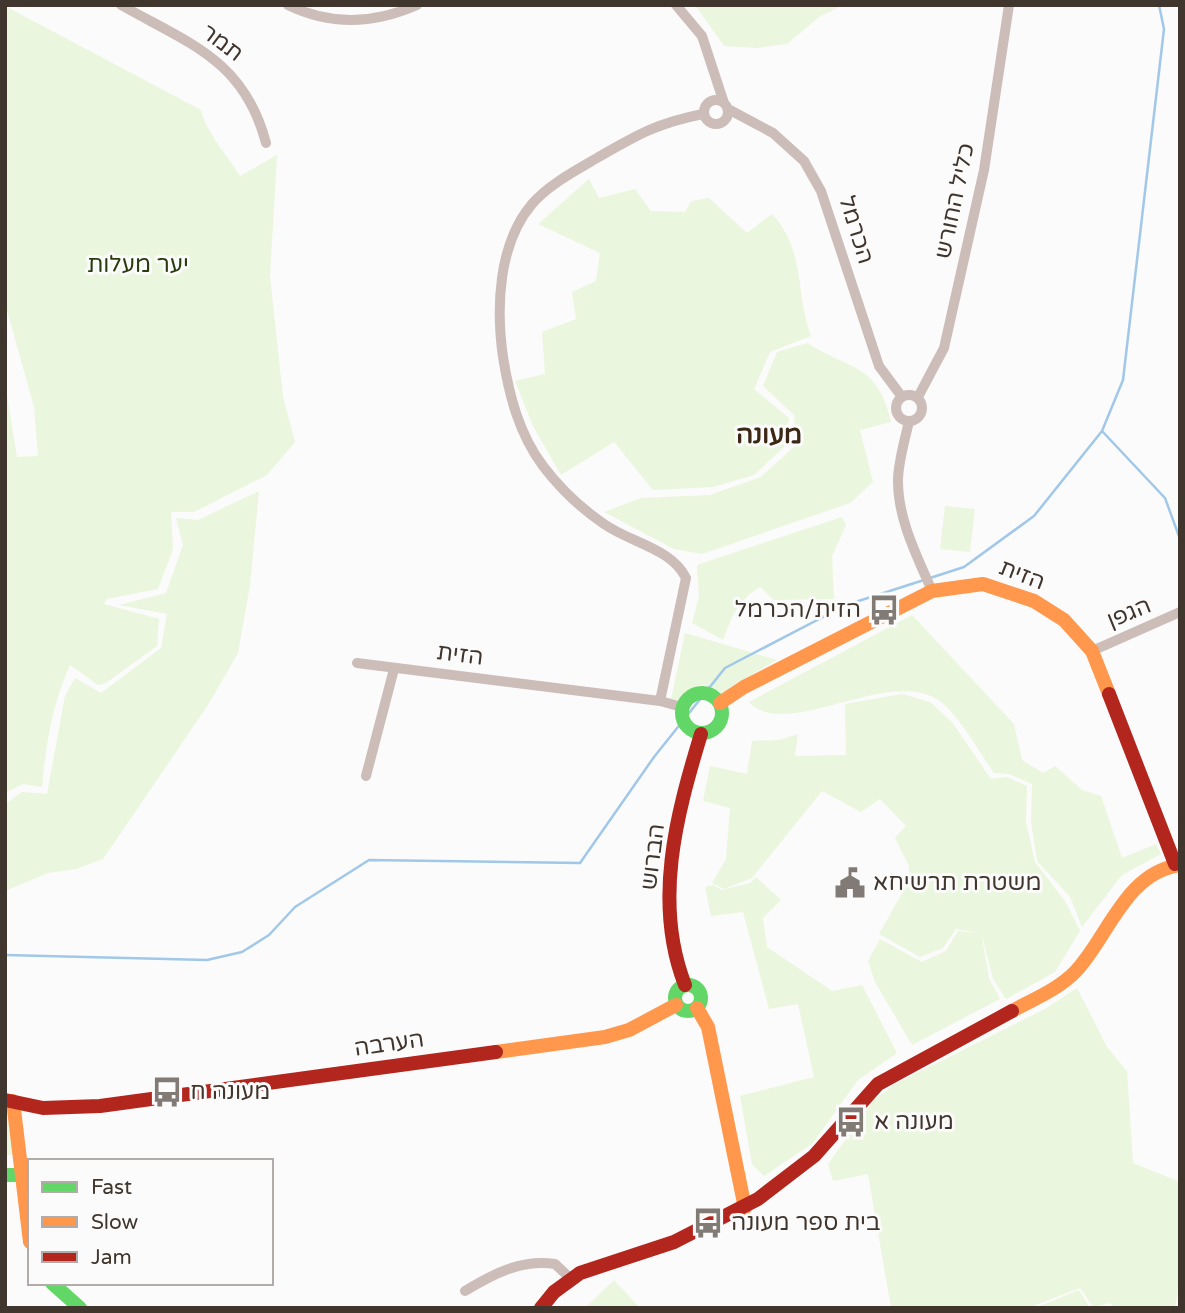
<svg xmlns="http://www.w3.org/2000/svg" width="1185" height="1313" viewBox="0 0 1185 1313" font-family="'Varela Round','Noto Sans Hebrew',sans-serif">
	<rect width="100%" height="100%" fill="#fbfbfb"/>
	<path fill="#eaf6dd" d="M 695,5 L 843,5 L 819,17 L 787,44 L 757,48 L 724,46 Z
		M 5,6 L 201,110 C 205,130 228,157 240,176 L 277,155 L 270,276 L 283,397 L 295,442 L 267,475 L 194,512 L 171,512 L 173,549 L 158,589 L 107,599 L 104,604 L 159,619 L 157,646 L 106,683 L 98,685 L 70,665 C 52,705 46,744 42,787 L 23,784 L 5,793 L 5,383 L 17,457 L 38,456 L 34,407 L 5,303 Z
		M 589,179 L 599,198 L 635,189 L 651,211 L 685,212 L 691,201 L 709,198 L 747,233 L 772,214 C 806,250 795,294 811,336 L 770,352 L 754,389 L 789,418 L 786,445 L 754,475 L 713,487 L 653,490 L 614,442 L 561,475 L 533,426 L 515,381 L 545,374 L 542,332 L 576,319 L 572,292 L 596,281 L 600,253 L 538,224 Z
		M 807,343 C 852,371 878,364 891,422 L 860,430 L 873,482 L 850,503 L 702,554 L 674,549 L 604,512 L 641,498 L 710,495 L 761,477 L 797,444 L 794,415 L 763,386 L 777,352 Z
		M 259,491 L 250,585 L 238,653 L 208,705 L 103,859 L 76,869 L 48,873 L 5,891 L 5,804 L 22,792 L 47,794 L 65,696 L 75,678 L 101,693 L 161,648 L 167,614 L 119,605 L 166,593 L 183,545 L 176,518 L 198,520 Z
		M 945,506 L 975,509 L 970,552 L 940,549 Z
		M 842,517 L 846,525 L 832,556 L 834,599 L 774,600 L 760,587 C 737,601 732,617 723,640 L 692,623 L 699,596 L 697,565 Z
		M 912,615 L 1014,724 L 1022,760 L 1043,773 L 1055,766 L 1082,790 L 1101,796 L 1122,858 L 1156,844 L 1161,854 L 1122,875 L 1082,927 L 1070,897 L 1037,861 L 1031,821 L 1032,784 L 1009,774 L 994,773 C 979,752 956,709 935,698 C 883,670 785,741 749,702 Z
		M 685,633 L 777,660 L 735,684 L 721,695 L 704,684 L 691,688 L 680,700 L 671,699 Z
		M 902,694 L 930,702 L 952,722 L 991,779 L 1007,777 L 1027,786 L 1026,822 L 1035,862 L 1065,901 L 1080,931 L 1055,972 L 1006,999 L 993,979 L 981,932 L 989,978 L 1000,999 L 912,1045 L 875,982 L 868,961 L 880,939 L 922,962 L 946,951 L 958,931 L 980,933 L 956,929 L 943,948 L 920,957 L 879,934 L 909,881 L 909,866 L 895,838 L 906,826 L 880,799 L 861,812 L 822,791 L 752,878 L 724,889 L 712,883 L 726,859 L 730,808 L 703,801 L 710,766 L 747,774 L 752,741 L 779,740 L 798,734 L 795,756 L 846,755 L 845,704 Z
		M 756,877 L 781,900 L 763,918 L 767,947 L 832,991 L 862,985 L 897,1053 L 858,1080 L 813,1143 L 764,1176 L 752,1164 L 740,1096 L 814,1077 L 798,1004 L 769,1009 L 743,912 L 711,916 L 705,887 L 713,885 L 722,890 L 750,883 Z
		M 1077,988 L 1107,1047 L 1127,1071 L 1133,1163 L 1180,1182 L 1180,1281 L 1175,1308 L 1115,1308 L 1110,1303 L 1093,1307 L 1080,1288 L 1028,1308 L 891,1308 L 868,1174 L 833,1181 L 828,1164 L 874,1100 L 895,1084 L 1045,1009 Z
		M 5,1103 L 20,1153 L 5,1156 Z
		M 614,1280 L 640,1308 L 585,1308 Z
		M 1079,1290 L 1090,1308 L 1035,1308 Z"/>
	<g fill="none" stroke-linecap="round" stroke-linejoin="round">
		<path stroke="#a1c7e9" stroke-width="2.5" d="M 1102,431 L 1165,498 L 1180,539
			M 930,578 L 964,567 L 1034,516 L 1102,431 L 1123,380 L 1164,29 L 1159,5
			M 5,955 L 207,960 L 242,952 L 269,935 L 295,907 L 369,860 L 580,863 L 654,757 L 725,668 L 846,605 L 924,580"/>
		<path stroke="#cdbdb9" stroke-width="10" d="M 121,5 C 190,44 244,60 266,143
			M 288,5 C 331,26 374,24 417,5
			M 676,5 L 702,36 L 724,103
			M704 112a12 12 0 1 1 24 0a12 12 0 1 1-24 0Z
			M 728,109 L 773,133 L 804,161 L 821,191 L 879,366 L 902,397
			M896 408a13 13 0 1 1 26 0a13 13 0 1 1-26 0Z
			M 918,397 L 944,348 L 984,170 L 1009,5
			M 909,421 C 905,440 898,462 898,481 C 898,520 917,556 932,591
			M 1092,651 L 1180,612
			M 357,663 L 660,701 L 682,707
			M 660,701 L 686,578 C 671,548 631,543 604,524 C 582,509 559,487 543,466 C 519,434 509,395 503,357 C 496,308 498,244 532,204 C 548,185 575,171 597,158 C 637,135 657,123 703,114
			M 366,776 L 394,669
			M 465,1291 C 493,1274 521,1259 555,1264 L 570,1278"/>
		<path stroke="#63d668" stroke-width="14" d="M682 713a20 20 0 1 1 40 0a20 20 0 1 1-40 0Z
			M675 998a13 13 0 1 1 26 0a13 13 0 1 1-26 0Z
			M 5,1175 L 21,1175
			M 52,1283 L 80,1308"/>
		<path stroke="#ff974d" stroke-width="14" d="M 720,703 L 744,687 L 932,591 L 983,584 L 1034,601 L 1064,620 L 1092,651 L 1109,694
			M 697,1008 L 708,1027 L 745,1208
			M 1012,1011 C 1034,999 1059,989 1076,971 C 1108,937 1126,872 1180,865
			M 496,1052 L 605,1037 L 629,1030 L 676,1005
			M 13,1101 L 30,1242"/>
		<path stroke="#b3261e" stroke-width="14" d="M 1109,694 L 1175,864
			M 685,985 C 653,903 676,816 701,734
			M 5,1100 L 43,1108 L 100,1106 L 496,1052
			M 541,1308 L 554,1292 L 580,1273 L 674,1242 L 758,1199 L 814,1156 L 878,1084 L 1012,1011"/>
	</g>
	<defs>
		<g id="bus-bare" transform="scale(2.415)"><path d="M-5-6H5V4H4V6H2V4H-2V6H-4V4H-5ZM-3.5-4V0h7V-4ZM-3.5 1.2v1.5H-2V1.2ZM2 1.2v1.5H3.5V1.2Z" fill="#827b75" stroke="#fbfbfb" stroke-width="2.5" paint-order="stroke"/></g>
		<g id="civic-bare" transform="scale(2.415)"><path d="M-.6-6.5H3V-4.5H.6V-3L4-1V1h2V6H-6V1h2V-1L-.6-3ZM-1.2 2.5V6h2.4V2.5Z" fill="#827b75" stroke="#fbfbfb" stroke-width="2.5" paint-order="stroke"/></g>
	</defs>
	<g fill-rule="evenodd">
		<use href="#bus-bare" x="884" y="610"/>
		<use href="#civic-bare" x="850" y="883"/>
		<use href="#bus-bare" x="167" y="1092"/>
		<use href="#bus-bare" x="851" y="1122"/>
		<use href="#bus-bare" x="708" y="1223"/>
	</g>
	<g text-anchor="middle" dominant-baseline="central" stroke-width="6" stroke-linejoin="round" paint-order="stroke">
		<g font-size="23" fill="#41362d" stroke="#fbfbfb">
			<text transform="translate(222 43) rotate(37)">תמר</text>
			<text transform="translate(955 201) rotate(-78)">כליל החורש</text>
			<text transform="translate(856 230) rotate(73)">הכרמל</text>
			<text transform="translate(1022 575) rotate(21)">הזית</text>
			<text transform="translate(1129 613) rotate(-22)">הגפן</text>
			<text transform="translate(460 655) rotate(7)">הזית</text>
			<text transform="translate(653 857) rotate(-83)">הברוש</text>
			<text transform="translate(389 1044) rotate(-8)">הערבה</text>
		</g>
		<g font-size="23" fill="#2a3c0e" stroke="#fbfbfb">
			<text x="138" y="265">יער מעלות</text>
		</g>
		<g font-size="23" fill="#41362d" stroke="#fbfbfb" text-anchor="start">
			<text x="861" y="610" text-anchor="end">הזית/הכרמל</text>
			<text x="873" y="883">משטרת תרשיחא</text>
			<text x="190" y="1092">מעונה ח</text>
			<text x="874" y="1122">מעונה א</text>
			<text x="731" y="1223">בית ספר מעונה</text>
		</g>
		<g font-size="26" font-weight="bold" fill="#3c2715" stroke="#fbfbfb">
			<text x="769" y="434">מעונה</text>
		</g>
	</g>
	<rect width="1185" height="1313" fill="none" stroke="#41362d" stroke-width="14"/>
	<rect x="28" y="1159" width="245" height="126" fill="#fbfbfb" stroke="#b1aca9" stroke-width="2"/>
	<rect x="42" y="1182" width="35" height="10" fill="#63d668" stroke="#b1aca9" stroke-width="2"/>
	<text x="91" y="1194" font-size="21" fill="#41362d">Fast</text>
	<rect x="42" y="1217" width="35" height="10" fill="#ff974d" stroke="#b1aca9" stroke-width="2"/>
	<text x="91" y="1229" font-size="21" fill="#41362d">Slow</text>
	<rect x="42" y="1252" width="35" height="10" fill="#b3261e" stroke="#b1aca9" stroke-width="2"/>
	<text x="91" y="1264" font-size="21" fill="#41362d">Jam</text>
</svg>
